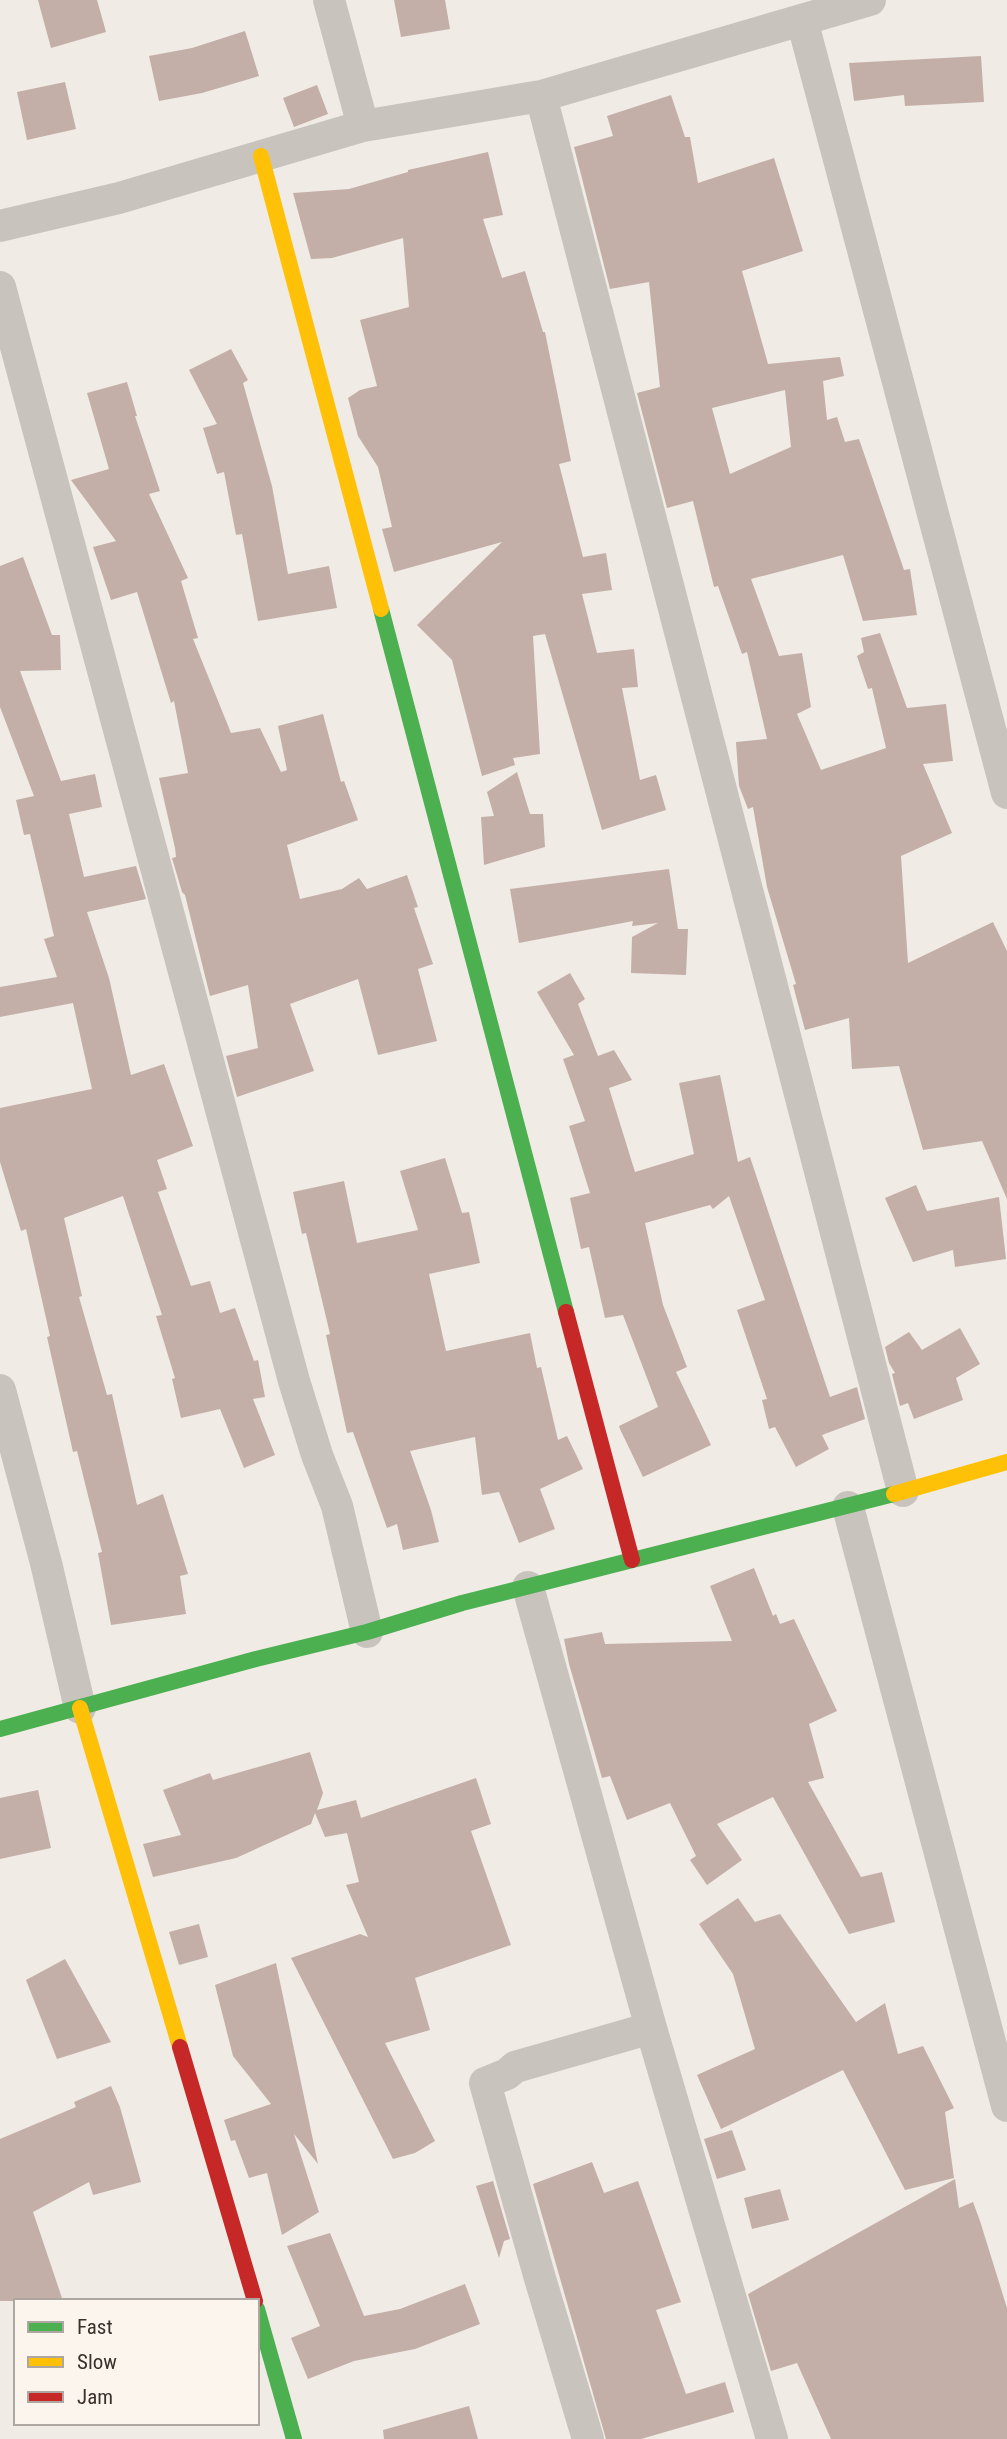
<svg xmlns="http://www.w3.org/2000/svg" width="1007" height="2439" viewBox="0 0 1007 2439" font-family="'Roboto Condensed',sans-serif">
	<rect width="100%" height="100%" fill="#f0ebe5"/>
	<path fill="#c3afa7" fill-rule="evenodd" d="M 38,0 L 97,0 L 106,32 L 51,48 Z
		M 394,0 L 445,0 L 450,29 L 401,37 Z
		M 245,31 L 259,76 L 202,93 L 159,101 L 149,56 L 192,48 Z
		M 981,56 L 984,102 L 905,106 L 904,95 L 854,101 L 849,63 Z
		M 65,82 L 76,129 L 27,140 L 17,92 Z
		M 317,85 L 328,114 L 294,127 L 283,98 Z
		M 671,95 L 685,137 L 690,137 L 698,183 L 774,158 L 803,251 L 742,271 L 768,364 L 840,357 L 844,376 L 823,381 L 827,420 L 837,417 L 845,442 L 859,439 L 904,570 L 910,569 L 917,615 L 863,621 L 843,555 L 751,579 L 779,656 L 802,653 L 811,707 L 797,714 L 821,770 L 886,748 L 872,688 L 868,689 L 857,656 L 864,652 L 861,638 L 880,633 L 907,708 L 946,704 L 953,761 L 923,764 L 952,833 L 901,856 L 908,963 L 993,922 L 1007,951 L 1007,1199 L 982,1141 L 923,1150 L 899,1066 L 852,1069 L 849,1018 L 805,1030 L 793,985 L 796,984 L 767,887 L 753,807 L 748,809 L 739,786 L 736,742 L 767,739 L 747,652 L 742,654 L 718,586 L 714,587 L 693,501 L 667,508 L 637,393 L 660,387 L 649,282 L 610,289 L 574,147 L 613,136 L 607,116 ZM 785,390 L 791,447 L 730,474 L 712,408 Z
		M 488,152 L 503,215 L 483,219 L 502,278 L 525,271 L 543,332 L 545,332 L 571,461 L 559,464 L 583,557 L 606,553 L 612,590 L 582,594 L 597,653 L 634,649 L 638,687 L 622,688 L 640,780 L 656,775 L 666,810 L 602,830 L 545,634 L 533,636 L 540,754 L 513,758 L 515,765 L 482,776 L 452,660 L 417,625 L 502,542 L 394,572 L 382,529 L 392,527 L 378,467 L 358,436 L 348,398 L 360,390 L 377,386 L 360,320 L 409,307 L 403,238 L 332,258 L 311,259 L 293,193 L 349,189 L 408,172 L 408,170 Z
		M 231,349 L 248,380 L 243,383 L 272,486 L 288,574 L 329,566 L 337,608 L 258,621 L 242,534 L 236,535 L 224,472 L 217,474 L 203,428 L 217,424 L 189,370 Z
		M 127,382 L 137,416 L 135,416 L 160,491 L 149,494 L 188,578 L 181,581 L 198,638 L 193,639 L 231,733 L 260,728 L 281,772 L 287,770 L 278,726 L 323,714 L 341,782 L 344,781 L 358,820 L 287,845 L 300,899 L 342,889 L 359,878 L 367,889 L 407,875 L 418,907 L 414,908 L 433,964 L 418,969 L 437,1041 L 378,1055 L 358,979 L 290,1004 L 314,1071 L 237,1097 L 226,1056 L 258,1048 L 248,985 L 210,996 L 185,895 L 182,892 L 172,858 L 176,857 L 175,848 L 159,778 L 188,773 L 174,701 L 171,703 L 137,592 L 111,600 L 93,547 L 116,541 L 71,480 L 109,469 L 87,393 Z
		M 23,557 L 52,635 L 60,635 L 61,670 L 20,671 L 61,781 L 95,774 L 102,807 L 69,814 L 84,877 L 136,866 L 146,899 L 87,912 L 109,978 L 131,1075 L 164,1064 L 193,1146 L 157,1160 L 167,1189 L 158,1192 L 191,1286 L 210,1281 L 220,1313 L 235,1308 L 254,1361 L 258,1360 L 265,1397 L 253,1399 L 275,1455 L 244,1468 L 220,1409 L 181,1418 L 172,1379 L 175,1378 L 156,1316 L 162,1315 L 123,1196 L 64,1218 L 82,1296 L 79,1297 L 107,1395 L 112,1394 L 137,1505 L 163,1494 L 188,1574 L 180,1576 L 186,1614 L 111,1625 L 98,1553 L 102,1552 L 77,1451 L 73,1452 L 47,1337 L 50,1336 L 26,1229 L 21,1231 L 0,1162 L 0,1108 L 92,1089 L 73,1003 L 0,1017 L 0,987 L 57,977 L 44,939 L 54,936 L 30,834 L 24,835 L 16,800 L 34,796 L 0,707 L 0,566 Z
		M 517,772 L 530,814 L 543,814 L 545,847 L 484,865 L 481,817 L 494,816 L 487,792 Z
		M 669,869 L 678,929 L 688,929 L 686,975 L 631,973 L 632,937 L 658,923 L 632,926 L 633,921 L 519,943 L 510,889 Z
		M 570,973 L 585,999 L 578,1004 L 598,1056 L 614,1050 L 632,1080 L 609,1088 L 635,1172 L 694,1154 L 679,1083 L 720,1075 L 738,1162 L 750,1157 L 830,1397 L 857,1387 L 865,1419 L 822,1435 L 829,1449 L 796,1467 L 775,1427 L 769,1429 L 762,1400 L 767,1399 L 737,1310 L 765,1300 L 729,1196 L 713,1209 L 710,1205 L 645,1223 L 663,1305 L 687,1367 L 676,1372 L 711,1445 L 643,1477 L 620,1429 L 619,1426 L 658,1407 L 623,1315 L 605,1318 L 589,1247 L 581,1249 L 570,1198 L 590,1193 L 569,1126 L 585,1121 L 563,1059 L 574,1055 L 537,992 Z
		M 445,1158 L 462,1213 L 469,1212 L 480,1263 L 429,1274 L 446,1351 L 530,1333 L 537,1368 L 541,1367 L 558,1440 L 567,1436 L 583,1469 L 540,1489 L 555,1529 L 519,1543 L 499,1492 L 482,1495 L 475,1437 L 410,1451 L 431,1510 L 439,1542 L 403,1550 L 397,1524 L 387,1528 L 353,1432 L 347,1433 L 326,1335 L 330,1334 L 306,1233 L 302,1234 L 293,1192 L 344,1181 L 357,1243 L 418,1230 L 400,1171 Z
		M 916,1185 L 927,1211 L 999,1197 L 1006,1259 L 955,1267 L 953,1250 L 913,1262 L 885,1198 Z
		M 960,1328 L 980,1364 L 956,1378 L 963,1400 L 914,1419 L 908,1403 L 900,1406 L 892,1374 L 895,1373 L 889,1363 L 885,1347 L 909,1332 L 922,1350 Z
		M 754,1568 L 773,1616 L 776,1614 L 780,1624 L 794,1619 L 837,1711 L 809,1724 L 824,1778 L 808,1782 L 861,1877 L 882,1872 L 895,1922 L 849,1934 L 773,1797 L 717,1824 L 742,1860 L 707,1885 L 690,1860 L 696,1856 L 670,1803 L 627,1820 L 610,1776 L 602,1778 L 569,1664 L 564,1639 L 602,1632 L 605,1644 L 732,1641 L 710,1586 Z
		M 310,1752 L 323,1793 L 317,1810 L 356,1800 L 361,1818 L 476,1778 L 491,1824 L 471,1831 L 511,1945 L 415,1978 L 430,2030 L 385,2043 L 435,2141 L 415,2153 L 393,2159 L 291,1958 L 360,1934 L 368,1937 L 346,1885 L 359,1882 L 347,1833 L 325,1837 L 315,1813 L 311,1824 L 236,1858 L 153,1877 L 143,1844 L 181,1835 L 163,1790 L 210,1773 L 213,1780 Z
		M 38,1790 L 51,1848 L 0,1859 L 0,1798 Z
		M 738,1898 L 755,1922 L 780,1914 L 856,2022 L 885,2003 L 898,2054 L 923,2046 L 954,2108 L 945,2112 L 954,2178 L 905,2190 L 843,2070 L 721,2129 L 697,2075 L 755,2049 L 733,1974 L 699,1924 Z
		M 199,1924 L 208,1957 L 179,1965 L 169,1932 Z
		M 65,1959 L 111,2042 L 57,2059 L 26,1980 Z
		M 276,1963 L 318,2164 L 294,2134 L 319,2212 L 282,2235 L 267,2173 L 249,2178 L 235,2140 L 231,2141 L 224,2120 L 271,2104 L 233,2056 L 215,1985 Z
		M 111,2086 L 120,2107 L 141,2182 L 93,2195 L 89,2182 L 33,2212 L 63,2301 L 0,2301 L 0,2139 L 76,2107 L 74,2102 Z
		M 732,2130 L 746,2170 L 717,2179 L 704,2139 Z
		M 592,2162 L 604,2193 L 638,2181 L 681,2302 L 656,2310 L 686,2394 L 725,2382 L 734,2412 L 641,2439 L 606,2439 L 533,2184 Z
		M 955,2179 L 959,2208 L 973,2202 L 980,2221 L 1007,2308 L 1007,2439 L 831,2439 L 797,2363 L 771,2371 L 748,2294 Z
		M 493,2181 L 510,2239 L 504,2241 L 499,2258 L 476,2186 Z
		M 780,2189 L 789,2220 L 752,2229 L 744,2198 Z
		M 330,2233 L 364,2316 L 400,2309 L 465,2284 L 480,2324 L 415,2349 L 354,2361 L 308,2379 L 291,2338 L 320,2326 L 287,2246 Z
		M 469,2406 L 478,2439 L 384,2439 L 383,2430 Z"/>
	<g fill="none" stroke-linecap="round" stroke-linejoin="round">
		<path stroke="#c9c3be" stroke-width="32" d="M 329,0 L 363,126
			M 802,20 L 1007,793
			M 541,96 L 903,1491
			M 0,226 L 119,198 L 363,126 L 541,96 L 870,0
			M 0,287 L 294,1381 L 317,1455 L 337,1506 L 367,1632
			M 0,1390 L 46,1563 L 80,1708
			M 848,1507 L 1007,2106
			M 528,1587 L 651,2028 L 772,2439
			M 588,2439 L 539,2275 L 485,2083 L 507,2074 L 515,2067 L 651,2028"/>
		<path stroke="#4caf50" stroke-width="16" d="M 381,609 L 566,1312
			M 0,1729 L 256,1659 L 367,1632 L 462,1603 L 894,1494
			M 257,2309 L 294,2439"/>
		<path stroke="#ffc107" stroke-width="16" d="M 261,156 L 381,609
			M 894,1494 L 1007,1462
			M 80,1708 L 180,2047"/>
		<path stroke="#c62828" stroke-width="16" d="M 566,1312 L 632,1560
			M 180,2047 L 255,2301"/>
	</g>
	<rect x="14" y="2299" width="245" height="126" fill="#fbf5ee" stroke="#aea6a0" stroke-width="2"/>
	<rect x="28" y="2322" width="35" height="10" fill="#4caf50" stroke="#aea6a0" stroke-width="2"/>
	<text x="77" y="2334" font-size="21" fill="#3b302b">Fast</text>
	<rect x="28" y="2357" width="35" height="10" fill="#ffc107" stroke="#aea6a0" stroke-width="2"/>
	<text x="77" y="2369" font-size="21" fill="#3b302b">Slow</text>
	<rect x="28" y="2392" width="35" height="10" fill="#c62828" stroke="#aea6a0" stroke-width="2"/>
	<text x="77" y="2404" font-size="21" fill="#3b302b">Jam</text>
</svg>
